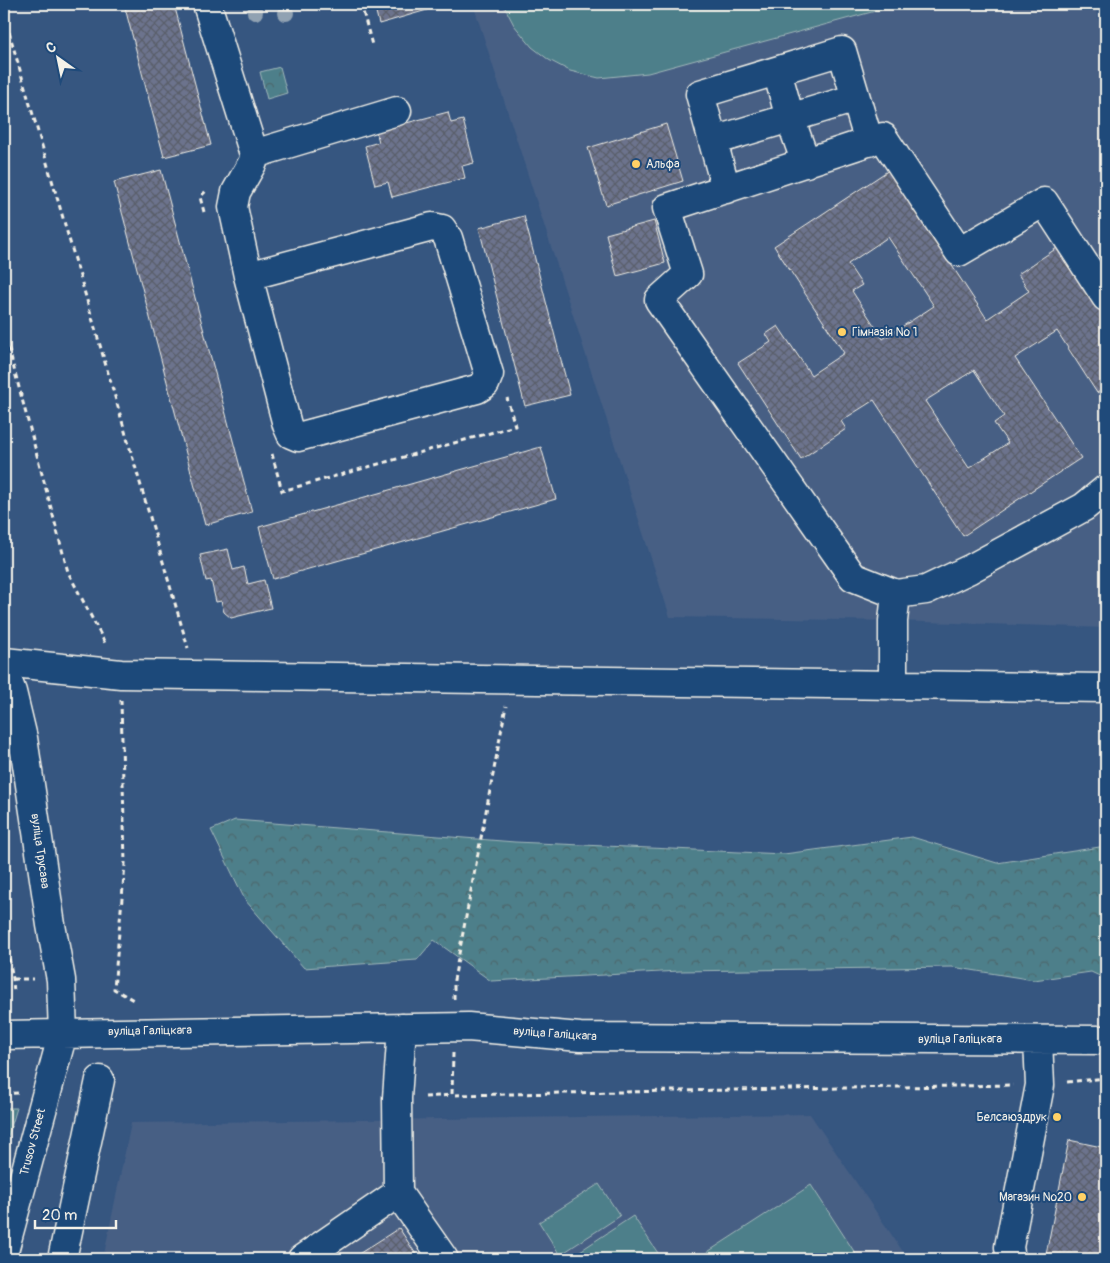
<svg xmlns="http://www.w3.org/2000/svg" width="1110" height="1263" viewBox="0 0 1110 1263" font-family="Pangolin,sans-serif">
	<defs>
		<pattern id="forest-crowns" width="20" height="18" patternUnits="userSpaceOnUse" patternTransform="scale(1.25)"><rect width="20" height="18" fill="#4e7f8a"/><path d="M2 6a3 3 0 1 1 6 0M12 15a3 3 0 1 1 6 0" fill="none" stroke="#4c666b"/></pattern>
		<pattern id="building-cross-hatch" width="8" height="8" patternUnits="userSpaceOnUse" patternTransform="scale(1.25)"><rect width="8" height="8" fill="#6c738d"/><path d="M0 0l8 8M0 8l8-8" fill="none" stroke="#5a5e6a"/></pattern>
	</defs>
	<rect width="100%" height="100%" fill="#365680"/>
	<filter id="ink" filterUnits="userSpaceOnUse"><feTurbulence type="fractalNoise" baseFrequency=".02" numOctaves="2"/><feDisplacementMap in="SourceGraphic" scale="10" xChannelSelector="R" yChannelSelector="G"/><feConvolveMatrix kernelMatrix="1 2 1 2 8 2 1 2 1" color-interpolation-filters="sRGB"/></filter>
	<g filter="url(#ink)">
		<path fill="#465f84" d="M 473,4 L 1094,4 L 1106,47 L 1106,628 L 893,621 L 670,617 Z
			M 810,1114 L 908,1259 L 103,1259 L 131,1123 Z"/>
		<path fill="url(#forest-crowns)" stroke="#a1b8b9" d="M 280,67 L 287,93 L 267,99 L 260,72 Z
			M 235,820 L 515,842 L 784,854 L 912,837 L 997,863 L 1106,846 L 1106,979 L 1091,972 L 1034,980 L 952,967 L 680,971 L 491,981 L 434,940 L 417,960 L 304,968 L 245,900 L 211,830 Z
			M 4,1108 L 17,1108 L 4,1150 Z"/>
		<path fill="#4e7f8a" stroke="#a1b8b9" d="M 503,4 L 901,4 L 648,73 L 599,78 L 570,71 L 549,60 L 532,47 L 514,25 Z
			M 599,1184 L 620,1216 L 560,1255 L 539,1222 Z
			M 811,1185 L 859,1259 L 706,1259 L 703,1255 Z
			M 633,1216 L 662,1259 L 568,1259 Z"/>
		<path fill="url(#building-cross-hatch)" stroke="#f4f1e8" fill-rule="evenodd" d="M 124,4 L 174,4 L 211,145 L 164,157 Z
			M 374,4 L 425,4 L 427,10 L 379,24 Z
			M 448,112 L 451,123 L 463,120 L 474,163 L 462,166 L 465,178 L 392,197 L 388,182 L 375,185 L 365,146 L 379,142 L 376,131 Z
			M 666,124 L 683,181 L 606,205 L 588,148 Z
			M 161,170 L 252,512 L 205,525 L 114,182 Z
			M 889,170 L 987,319 L 1029,291 L 1018,274 L 1063,244 L 1106,310 L 1106,387 L 1097,393 L 1057,331 L 1015,358 L 1081,458 L 963,536 L 874,400 L 841,421 L 846,429 L 801,459 L 738,363 L 771,342 L 766,334 L 778,326 L 811,375 L 844,353 L 774,246 ZM 888,237 L 934,306 L 883,339 L 852,291 L 862,285 L 848,264 ZM 974,370 L 1004,416 L 994,423 L 1008,443 L 969,468 L 925,401 Z
			M 524,216 L 570,395 L 525,406 L 479,228 Z
			M 654,221 L 665,263 L 617,276 L 606,234 Z
			M 541,447 L 556,499 L 273,579 L 259,527 Z
			M 228,549 L 233,570 L 244,567 L 248,584 L 264,580 L 271,608 L 231,618 L 224,612 L 221,601 L 216,602 L 211,580 L 206,581 L 200,555 Z
			M 1069,1140 L 1106,1148 L 1106,1246 L 1105,1246 L 1102,1259 L 1045,1259 Z
			M 399,1228 L 419,1259 L 351,1259 Z"/>
		<g fill="none" stroke-linecap="round" stroke-linejoin="round">
			<g stroke="#f4f1e8" stroke-width="31">
				<path id="minor" d="M 207,4 L 254,154 L 253,162 L 236,192 L 233,207 L 248,276 L 287,425 L 291,434 L 298,437 L 477,389 L 485,384 L 489,374 L 448,238 L 442,229 L 432,227 L 248,276
					M 777,71 L 790,118 L 806,163
					M 713,141 L 856,98
					M 254,154 L 397,111
					M 726,189 L 700,94 L 842,51 L 869,142
					M 896,594 L 926,590 L 970,569 L 1084,507 L 1106,489
					M 4,662 L 121,674 L 1106,688
					M 4,671 L 12,692 L 23,738 L 51,925 L 61,980 L 63,1033 L 4,1251
					M 893,685 L 893,621 L 896,594 L 853,577 L 659,300 L 688,274 L 667,208 L 883,137 L 959,252 L 1044,202 L 1106,297
					M 402,1028 L 397,1098 L 398,1193 L 444,1259
					M 4,1035 L 468,1027 L 580,1037 L 1106,1040
					M 62,1259 L 100,1080
					M 302,1259 L 398,1193
					M 1011,1259 L 1009,1247 L 1040,1085 L 1038,1040"/>
			</g>
			<path stroke="#f4f1e8" stroke-width="3" stroke-dasharray="5 4" stroke-linecap="butt" d="M 361,4 L 372,45
				M 4,15 L 188,648
				M 204,212 L 200,197 L 208,189
				M 4,331 L 68,572 L 106,645
				M 272,454 L 282,491 L 515,426 L 507,398
				M 121,700 L 125,864 L 114,989 L 135,1001
				M 4,932 L 13,979 L 14,994
				M 13,979 L 33,979
				M 454,999 L 454,980 L 506,706
				M 453,1053 L 452,1095 L 1013,1085
				M 1067,1082 L 1106,1078
				M 4,1094 L 18,1093
				M 425,1097 L 452,1095"/>
			<use href="#minor" stroke="#1f4a7a" stroke-width="28"/>
		</g>
		<g fill="#91a2b2">
			<circle cx="255" cy="12" r="8"/>
			<circle cx="286" cy="13" r="8"/>
		</g>
	</g>
	<g fill="#ffd166" stroke="#1f4a7a" stroke-width="2">
		<circle cx="636" cy="164" r="5"/>
		<circle cx="842" cy="332" r="5"/>
		<circle cx="1057" cy="1117" r="5"/>
		<circle cx="1082" cy="1197" r="5"/>
	</g>
	<g text-anchor="middle" dominant-baseline="central" stroke-width="4" stroke-linejoin="round" paint-order="stroke">
		<g font-size="12" fill="#f4f1e8" stroke="#1f4a7a" text-anchor="start">
			<text x="646" y="164">Альфа</text>
			<text x="852" y="332">Гімназія № 1</text>
			<text x="1047" y="1117" text-anchor="end">Белсаюздрук</text>
			<text x="1072" y="1197" text-anchor="end">Магазин №20</text>
		</g>
		<g font-size="12" fill="#f4f1e8" stroke="#1f4a7a">
			<text transform="translate(40 851) rotate(82)">вуліца Трусава</text>
			<text transform="translate(150 1031) rotate(-1)">вуліца Галіцкага</text>
			<text transform="translate(555 1034) rotate(4)">вуліца Галіцкага</text>
			<text x="960" y="1039">вуліца Галіцкага</text>
			<text transform="translate(33 1142) rotate(-75)">Trusov Street</text>
		</g>
	</g>
	<rect width="1110" height="1263" fill="none" stroke="#1f4a7a" stroke-width="20"/>
	<rect x="10" y="10" width="1090" height="1243" fill="none" stroke="#f4f1e8" stroke-width="2" filter="url(#ink)"/>
	<g transform="translate(58 58) rotate(327)" stroke="#1f4a7a" stroke-width="4" paint-order="stroke">
	<path d="M0-4L9 19L0 12L-9 19Z" fill="#f4f1e8"/>
	<text y="-8" font-size="14" font-weight="bold" text-anchor="middle" fill="#f4f1e8">С</text>
	</g>
	<path d="M35 1220v8h81v-8" fill="none" stroke="#f4f1e8" stroke-width="2.5"/>
	<text x="42" y="1220" font-size="15" fill="#f4f1e8" stroke="#1f4a7a" stroke-width="4" paint-order="stroke">20 m</text>
</svg>
